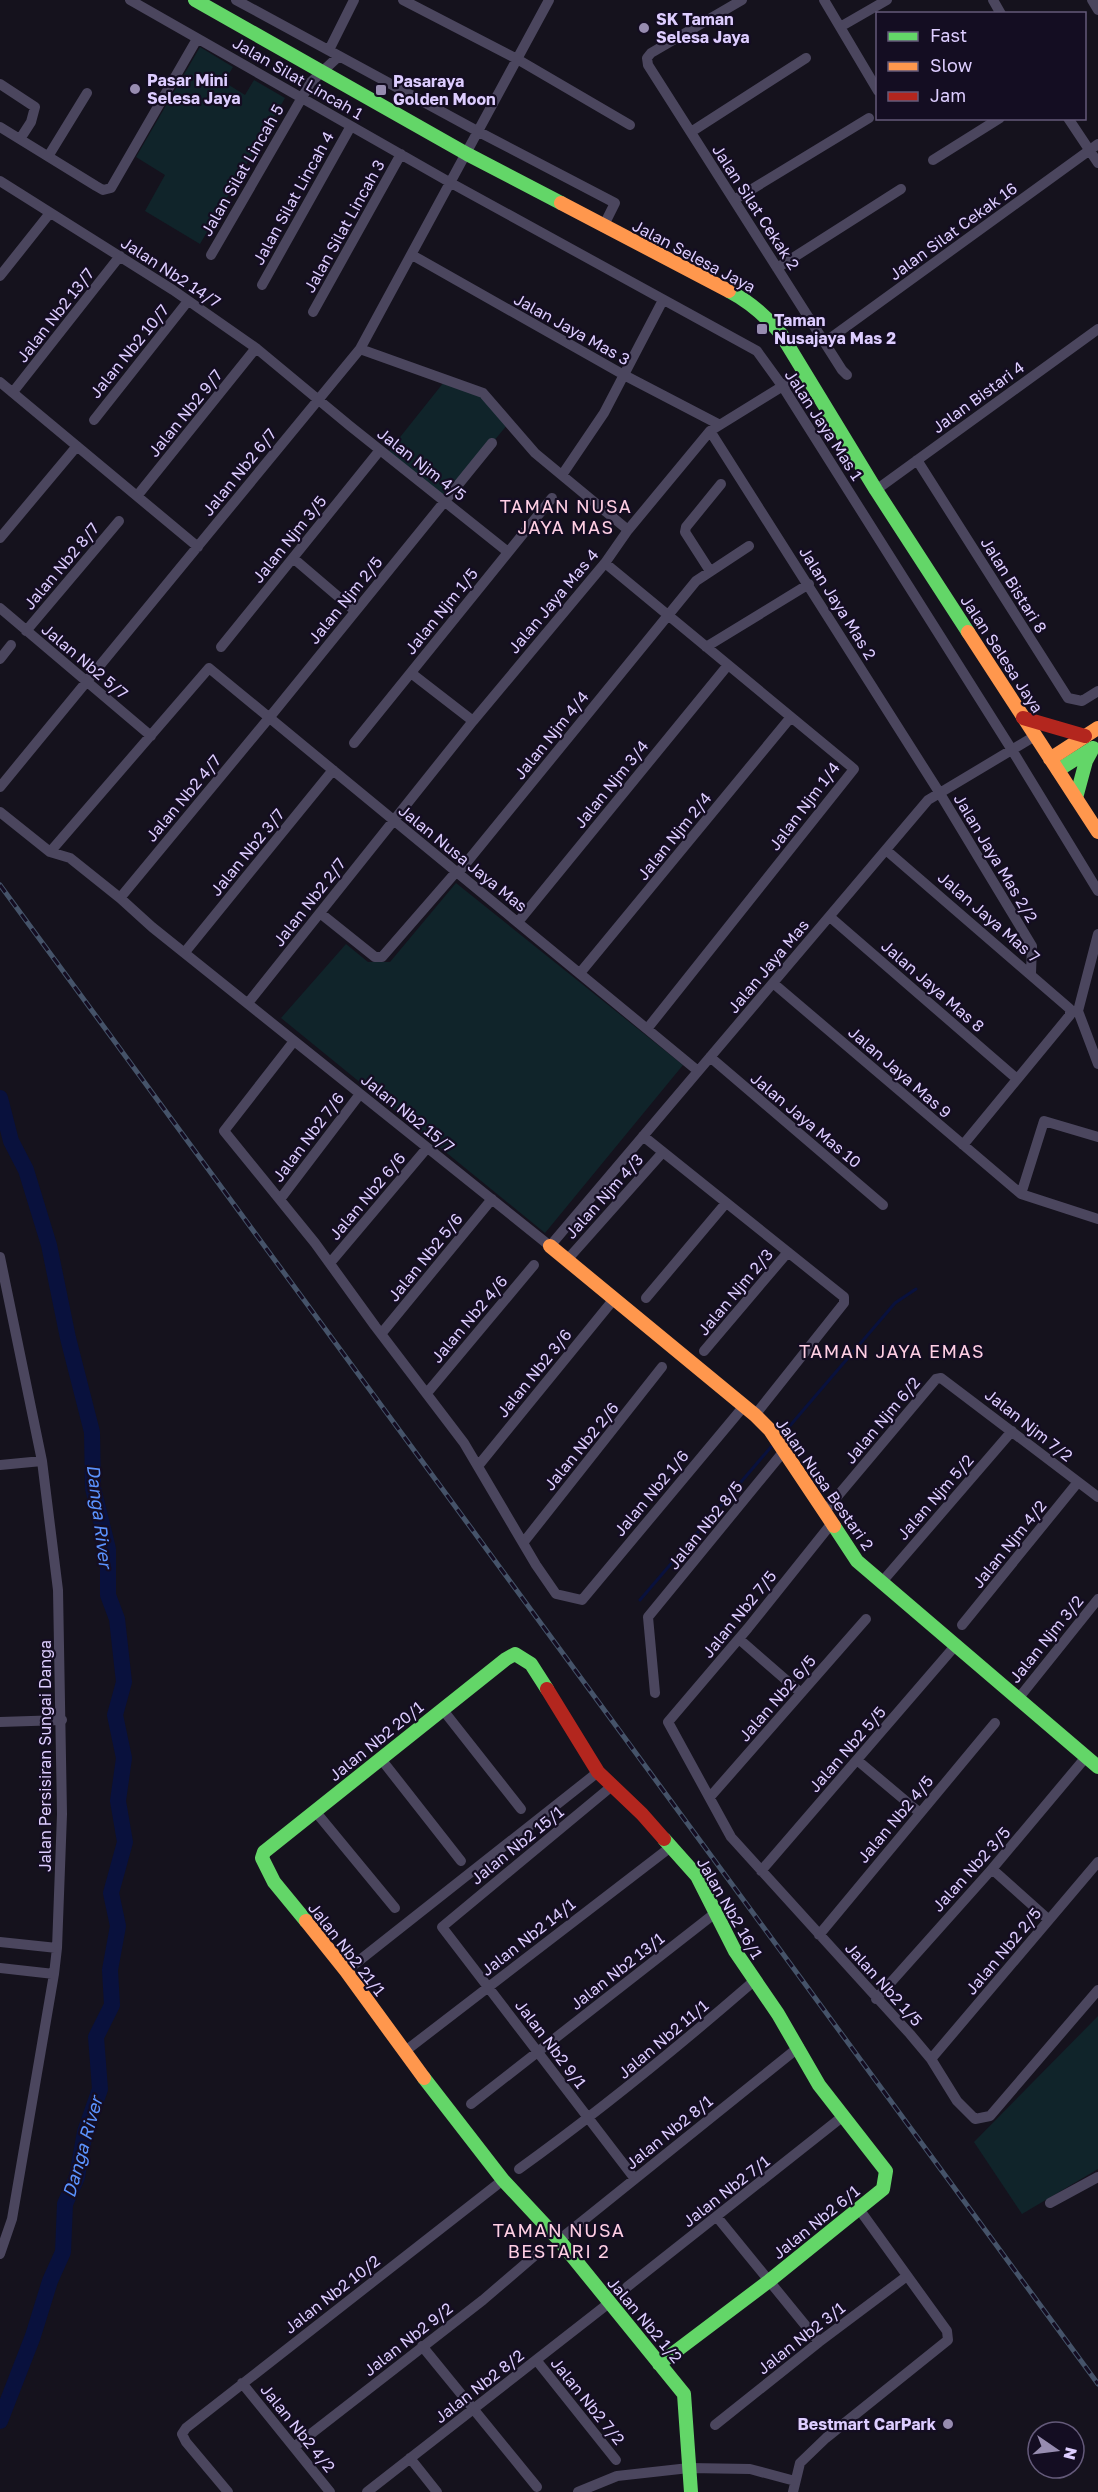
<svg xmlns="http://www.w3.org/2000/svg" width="1098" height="2492" viewBox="0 0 1098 2492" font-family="'Golos Text',sans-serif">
	<rect width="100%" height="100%" fill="#15121d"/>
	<path fill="#10242a" d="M 200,47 L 233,67 L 224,82 L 245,95 L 254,80 L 285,98 L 200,244 L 145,211 L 165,175 L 136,157 Z
		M 444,382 L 484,394 L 508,424 L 442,503 L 385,456 Z
		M 456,883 L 683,1065 L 545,1233 L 281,1018 L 346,944 L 368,962 L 390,962 Z
		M 1098,2016 L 1098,2169 L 1022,2214 L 974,2142 Z"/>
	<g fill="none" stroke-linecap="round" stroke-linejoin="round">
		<path stroke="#09113d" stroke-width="3" d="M 782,1435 L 895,1303 L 916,1289
			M 640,1600 L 771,1447"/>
		<path stroke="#09113d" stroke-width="16" d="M 0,1098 L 11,1141 L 26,1170 L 49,1245 L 68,1338 L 92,1432 L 93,1488 L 108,1549 L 108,1595 L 117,1619 L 124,1682 L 115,1715 L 124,1758 L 118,1801 L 125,1842 L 111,1893 L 118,1926 L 110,1970 L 112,2005 L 96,2037 L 100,2089 L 85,2132 L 77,2177 L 65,2204 L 63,2252 L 50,2281 L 33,2336 L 0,2421"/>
		<path stroke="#4b465e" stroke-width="10" d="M 130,0 L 451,183 L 757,351 L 783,387 L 1012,750 L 1098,891
			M 236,0 L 479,132 L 615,203 L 603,227
			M 403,0 L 517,59 L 630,125
			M 742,0 L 651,53 L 647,58 L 648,65 L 842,370 L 847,375
			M 824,0 L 878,91
			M 993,0 L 1001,14
			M 1092,0 L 1098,10
			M 840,27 L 887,0
			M 329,50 L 354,0
			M 0,84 L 35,107 L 31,122 L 20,139
			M 1068,118 L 1098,163
			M 0,127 L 96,186 L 103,190 L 111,188 L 197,39
			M 691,132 L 806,58
			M 49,155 L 87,93
			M 933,160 L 1000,118
			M 0,181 L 173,290 L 256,348 L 350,426 L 508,552
			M 734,200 L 869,118
			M 211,255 L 311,82 L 339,56
			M 412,255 L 624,375 L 720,425
			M 777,268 L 901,189
			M 0,276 L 50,213
			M 262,285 L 351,126
			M 313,312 L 401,154
			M 825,342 L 1098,144
			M 360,349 L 483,393 L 535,453 L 628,530
			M 0,382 L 198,547
			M 13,392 L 120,256
			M 94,420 L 188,301
			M 710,431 L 939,792 L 1032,946 L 1031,973
			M 917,460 L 1068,698 L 1082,701 L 1098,691
			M 562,475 L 604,413 L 663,300
			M 876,490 L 1098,329
			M 137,496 L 256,348
			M 0,538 L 77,446
			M 293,558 L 355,611
			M 605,563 L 854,769 L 647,1029
			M 710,571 L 685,532 L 686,527 L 721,484
			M 0,608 L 151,736
			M 26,631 L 119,521
			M 221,647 L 380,450
			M 706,647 L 809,584
			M 0,659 L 11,645
			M 411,673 L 473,721
			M 354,743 L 552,498
			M 0,787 L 360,349 L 549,0
			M 0,812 L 50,852 L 70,858 L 120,898 L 152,927 L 550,1246 L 928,800 L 1035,736
			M 886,850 L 1070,1009 L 1070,1015 L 963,1145
			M 50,852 L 209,668 L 698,1071
			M 458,873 L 696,581 L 749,546
			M 120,898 L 269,718 L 492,443
			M 320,913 L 375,957 L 382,957 L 456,872
			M 830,917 L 1017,1079
			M 518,922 L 728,665
			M 1098,934 L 1078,1011 L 1098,1064
			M 185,952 L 333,770
			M 580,973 L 791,717
			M 773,983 L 1021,1194 L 1098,1219
			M 248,1003 L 473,721 L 605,563 L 628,530 L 710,431 L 804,373
			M 294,1041 L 224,1131 L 315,1243 L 375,1326 L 464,1443 L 536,1565 L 556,1594 L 582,1600 L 744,1406
			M 710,1057 L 883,1205
			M 643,1136 L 844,1297 L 844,1303 L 755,1415
			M 1021,1194 L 1044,1121 L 1098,1137
			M 281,1198 L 360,1094
			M 0,1257 L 42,1461 L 58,1590 L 62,1814 L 57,1948 L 54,1974 L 12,2219 L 0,2254
			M 567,1260 L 663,1152
			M 330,1263 L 427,1148
			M 646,1298 L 726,1203
			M 381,1334 L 492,1199
			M 704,1351 L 788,1252
			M 427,1393 L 534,1265
			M 0,1465 L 42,1461
			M 478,1466 L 614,1299
			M 825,1511 L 936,1379 L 941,1378 L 1098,1497
			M 832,1523 L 748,1628 L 668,1722 L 731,1837 L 910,2034 L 931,2059 L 957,2101 L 975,2119 L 990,2116 L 1098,1990
			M 523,1543 L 662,1367
			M 881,1583 L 1012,1431
			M 962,1625 L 1078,1482
			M 739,1639 L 801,1693
			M 655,1693 L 648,1617 L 784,1451
			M 1018,1699 L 1098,1599
			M 443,1710 L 521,1809
			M 0,1722 L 62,1720
			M 381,1759 L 461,1861
			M 857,1760 L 920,1813
			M 612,1786 L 442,1927 L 635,2179
			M 710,1797 L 866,1619
			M 315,1811 L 395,1908
			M 992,1869 L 1049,1920
			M 761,1871 L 955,1646
			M 819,1935 L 995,1723
			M 0,1942 L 57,1948
			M 0,1968 L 54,1974
			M 346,1971 L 598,1772
			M 876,1999 L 992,1869 L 1086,1757
			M 404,2052 L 672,1846
			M 931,2059 L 1098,1862
			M 471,2104 L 714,1914
			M 519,2169 C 601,2110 678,2047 754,1981
			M 1050,2203 L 1098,2177
			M 717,2217 L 819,2342
			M 559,2240 L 799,2047
			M 627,2287 L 842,2117
			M 422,2346 L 537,2487
			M 537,2361 L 616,2460
			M 242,2383 L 330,2492
			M 715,2425 L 819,2342 L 907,2276
			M 294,2447 L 483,2300 L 539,2252
			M 410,2458 L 437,2492
			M 228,2492 L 186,2442 L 182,2434 L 186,2428 L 503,2180
			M 367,2492 L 609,2303
			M 578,2492 L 617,2476 L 689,2468 L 750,2469 L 795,2481
			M 793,2492 L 800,2463 L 826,2438 L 948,2340 L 947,2331 L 859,2209"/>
		<path stroke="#63d668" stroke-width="14" d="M 195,0 L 467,154 L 561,203
			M 729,291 C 750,302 766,316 781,334 L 876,490 L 968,632
			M 1058,770 L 1093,748
			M 1076,798 L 1086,761 L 1093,748
			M 834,1526 L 857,1561 L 1098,1767
			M 306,1921 L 274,1882 L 262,1858 L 264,1852 L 506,1659 L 515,1654 L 531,1664 L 547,1689
			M 424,2078 L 503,2180 L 559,2240 L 684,2394 L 691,2492
			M 659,2364 L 769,2281 L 883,2189 L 886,2171 L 819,2085 L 778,2014 L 735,1951 L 697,1876 L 664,1839"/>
		<path stroke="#ff974d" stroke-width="14" d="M 561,203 L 729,291
			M 968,632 L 1098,832
			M 1050,759 L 1098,728
			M 550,1246 L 755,1415 L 770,1430 L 834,1526
			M 306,1921 L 346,1971 L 424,2078"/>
		<path stroke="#b3261e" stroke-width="14" d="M 1023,718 L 1085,736
			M 547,1689 L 598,1772 L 642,1814 L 664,1839"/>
		<g stroke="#455369" stroke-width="5">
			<path id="rail" d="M 0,885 L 1098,2384"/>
		</g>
		<use href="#rail" stroke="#140d22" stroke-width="3" stroke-dasharray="9" stroke-linecap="butt"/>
	</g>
	<g fill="#978cb0" stroke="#140d22" stroke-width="2">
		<circle cx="644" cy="28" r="6"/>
		<circle cx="135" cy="89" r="6"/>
		<rect x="375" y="84" width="12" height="12" rx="3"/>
		<rect x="756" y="323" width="12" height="12" rx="3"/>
		<circle cx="948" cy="2424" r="6"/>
	</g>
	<g text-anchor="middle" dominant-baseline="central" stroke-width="4.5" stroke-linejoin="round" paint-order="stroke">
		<g font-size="16" font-weight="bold" fill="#ddcdff" stroke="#140d22" text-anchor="start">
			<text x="656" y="19">SK Taman<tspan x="656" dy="18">Selesa Jaya</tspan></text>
			<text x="147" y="80">Pasar Mini<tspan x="147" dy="18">Selesa Jaya</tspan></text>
			<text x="393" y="81">Pasaraya<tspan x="393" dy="18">Golden Moon</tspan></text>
			<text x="774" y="320">Taman<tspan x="774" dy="18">Nusajaya Mas 2</tspan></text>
			<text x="936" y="2424" text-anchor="end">Bestmart CarPark</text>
		</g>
		<g font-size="16" fill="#ddcdff" stroke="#140d22">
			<text transform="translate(298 78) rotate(30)">Jalan Silat Lincah 1</text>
			<text transform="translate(242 170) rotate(-60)">Jalan Silat Lincah 5</text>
			<text transform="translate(293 198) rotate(-61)">Jalan Silat Lincah 4</text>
			<text transform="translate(756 207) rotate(57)">Jalan Silat Cekak 2</text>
			<text transform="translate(344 226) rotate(-61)">Jalan Silat Lincah 3</text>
			<text transform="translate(953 231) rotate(-36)">Jalan Silat Cekak 16</text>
			<text transform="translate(694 256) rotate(28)">Jalan Selesa Jaya</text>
			<text transform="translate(171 272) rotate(33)">Jalan Nb2 14/7</text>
			<text transform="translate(55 315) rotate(-52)">Jalan Nb2 13/7</text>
			<text transform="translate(572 329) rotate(29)">Jalan Jaya Mas 3</text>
			<text transform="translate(129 351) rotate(-51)">Jalan Nb2 10/7</text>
			<text transform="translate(978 397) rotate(-36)">Jalan Bistari 4</text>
			<text transform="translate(185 413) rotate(-51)">Jalan Nb2 9/7</text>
			<text transform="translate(824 425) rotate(57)">Jalan Jaya Mas 1</text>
			<text transform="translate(422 464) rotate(38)">Jalan Njm 4/5</text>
			<text transform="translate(239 472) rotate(-51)">Jalan Nb2 6/7</text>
			<text transform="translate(289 539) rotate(-51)">Jalan Njm 3/5</text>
			<text transform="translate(61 566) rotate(-50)">Jalan Nb2 8/7</text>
			<text transform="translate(1014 585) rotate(58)">Jalan Bistari 8</text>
			<text transform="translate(345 600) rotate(-51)">Jalan Njm 2/5</text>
			<text transform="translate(553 601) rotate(-50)">Jalan Jaya Mas 4</text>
			<text transform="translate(838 603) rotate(58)">Jalan Jaya Mas 2</text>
			<text transform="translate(441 611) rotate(-51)">Jalan Njm 1/5</text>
			<text transform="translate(1002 654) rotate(57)">Jalan Selesa Jaya</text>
			<text transform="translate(85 661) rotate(40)">Jalan Nb2 5/7</text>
			<text transform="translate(551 735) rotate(-51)">Jalan Njm 4/4</text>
			<text transform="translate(611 784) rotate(-51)">Jalan Njm 3/4</text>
			<text transform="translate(183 798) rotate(-50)">Jalan Nb2 4/7</text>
			<text transform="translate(804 806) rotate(-53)">Jalan Njm 1/4</text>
			<text transform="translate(674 836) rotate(-51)">Jalan Njm 2/4</text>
			<text transform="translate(247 852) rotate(-51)">Jalan Nb2 3/7</text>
			<text transform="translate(463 858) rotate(39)">Jalan Nusa Jaya Mas</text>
			<text transform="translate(996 858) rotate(59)">Jalan Jaya Mas 2/2</text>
			<text transform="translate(309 902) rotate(-52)">Jalan Nb2 2/7</text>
			<text transform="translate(989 917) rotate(41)">Jalan Jaya Mas 7</text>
			<text transform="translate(768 966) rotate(-50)">Jalan Jaya Mas</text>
			<text transform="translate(933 986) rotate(41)">Jalan Jaya Mas 8</text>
			<text transform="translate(900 1072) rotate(41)">Jalan Jaya Mas 9</text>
			<text transform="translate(408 1113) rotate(39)">Jalan Nb2 15/7</text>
			<text transform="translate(806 1120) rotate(40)">Jalan Jaya Mas 10</text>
			<text transform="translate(308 1137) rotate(-53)">Jalan Nb2 7/6</text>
			<text transform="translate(367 1196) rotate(-50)">Jalan Nb2 6/6</text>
			<text transform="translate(604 1196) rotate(-48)">Jalan Njm 4/3</text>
			<text transform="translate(425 1257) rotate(-51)">Jalan Nb2 5/6</text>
			<text transform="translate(735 1292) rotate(-50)">Jalan Njm 2/3</text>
			<text transform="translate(469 1319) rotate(-50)">Jalan Nb2 4/6</text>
			<text transform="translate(534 1373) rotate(-51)">Jalan Nb2 3/6</text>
			<text transform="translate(882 1420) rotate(-50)">Jalan Njm 6/2</text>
			<text transform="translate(1029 1425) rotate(38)">Jalan Njm 7/2</text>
			<text transform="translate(581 1446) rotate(-51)">Jalan Nb2 2/6</text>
			<text transform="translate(825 1484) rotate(55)">Jalan Nusa Bestari 2</text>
			<text transform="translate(651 1493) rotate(-50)">Jalan Nb2 1/6</text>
			<text transform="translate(935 1497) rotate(-49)">Jalan Njm 5/2</text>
			<text transform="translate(705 1525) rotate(-51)">Jalan Nb2 8/5</text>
			<text transform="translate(1009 1544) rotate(-51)">Jalan Njm 4/2</text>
			<text transform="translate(739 1614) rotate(-51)">Jalan Nb2 7/5</text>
			<text transform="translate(1046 1639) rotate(-51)">Jalan Njm 3/2</text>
			<text transform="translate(777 1698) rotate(-49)">Jalan Nb2 6/5</text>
			<text transform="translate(376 1741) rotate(-39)">Jalan Nb2 20/1</text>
			<text transform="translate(847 1749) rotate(-49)">Jalan Nb2 5/5</text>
			<text transform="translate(45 1756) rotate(-90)">Jalan Persisiran Sungai Danga</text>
			<text transform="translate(895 1819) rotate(-50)">Jalan Nb2 4/5</text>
			<text transform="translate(517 1845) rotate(-39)">Jalan Nb2 15/1</text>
			<text transform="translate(971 1869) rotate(-48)">Jalan Nb2 3/5</text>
			<text transform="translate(730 1908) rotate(60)">Jalan Nb2 16/1</text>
			<text transform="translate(528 1937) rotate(-38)">Jalan Nb2 14/1</text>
			<text transform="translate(347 1949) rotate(52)">Jalan Nb2 21/1</text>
			<text transform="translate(1003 1951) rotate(-50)">Jalan Nb2 2/5</text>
			<text transform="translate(617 1971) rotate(-38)">Jalan Nb2 13/1</text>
			<text transform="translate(884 1984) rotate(48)">Jalan Nb2 1/5</text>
			<text transform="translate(663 2039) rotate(-40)">Jalan Nb2 11/1</text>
			<text transform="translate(551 2044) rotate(53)">Jalan Nb2 9/1</text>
			<text transform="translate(669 2132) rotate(-39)">Jalan Nb2 8/1</text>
			<text transform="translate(726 2191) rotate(-38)">Jalan Nb2 7/1</text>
			<text transform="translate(816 2222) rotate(-39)">Jalan Nb2 6/1</text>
			<text transform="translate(332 2294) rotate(-38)">Jalan Nb2 10/2</text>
			<text transform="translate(645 2320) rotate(50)">Jalan Nb2 1/2</text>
			<text transform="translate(801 2338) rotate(-38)">Jalan Nb2 3/1</text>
			<text transform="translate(408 2339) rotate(-38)">Jalan Nb2 9/2</text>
			<text transform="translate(479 2386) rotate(-38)">Jalan Nb2 8/2</text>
			<text transform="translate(588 2401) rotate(51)">Jalan Nb2 7/2</text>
			<text transform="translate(298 2428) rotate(51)">Jalan Nb2 4/2</text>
		</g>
		<g font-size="18" letter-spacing="1.5" fill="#ffcfe4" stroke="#140d22">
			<text x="566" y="506">TAMAN NUSA<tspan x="566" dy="21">JAYA MAS</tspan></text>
			<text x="892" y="1351">TAMAN JAYA EMAS</text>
			<text x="559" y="2230">TAMAN NUSA<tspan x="559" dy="21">BESTARI 2</tspan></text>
		</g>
		<g font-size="18" font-style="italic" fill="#5b93ff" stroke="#140d22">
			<text transform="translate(100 1516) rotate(83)">Danga River</text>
			<text transform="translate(82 2147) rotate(-74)">Danga River</text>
		</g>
	</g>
	<rect x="876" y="12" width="210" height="108" fill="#140d22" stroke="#645a7a" stroke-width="1.5"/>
	<rect x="888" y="32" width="30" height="9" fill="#63d668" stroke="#645a7a" stroke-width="1.5"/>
	<text x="930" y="42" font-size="18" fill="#ddcdff">Fast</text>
	<rect x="888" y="62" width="30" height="9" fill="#ff974d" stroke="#645a7a" stroke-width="1.5"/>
	<text x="930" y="72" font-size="18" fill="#ddcdff">Slow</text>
	<rect x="888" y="92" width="30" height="9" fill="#b3261e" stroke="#645a7a" stroke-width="1.5"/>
	<text x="930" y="102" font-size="18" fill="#ddcdff">Jam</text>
	<g transform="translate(1056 2450) rotate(104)"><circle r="28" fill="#140d22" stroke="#645a7a" stroke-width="1.5"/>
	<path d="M0-4.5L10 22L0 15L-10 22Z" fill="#978cb0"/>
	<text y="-9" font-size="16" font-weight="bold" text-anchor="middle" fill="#ddcdff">N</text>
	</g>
</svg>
